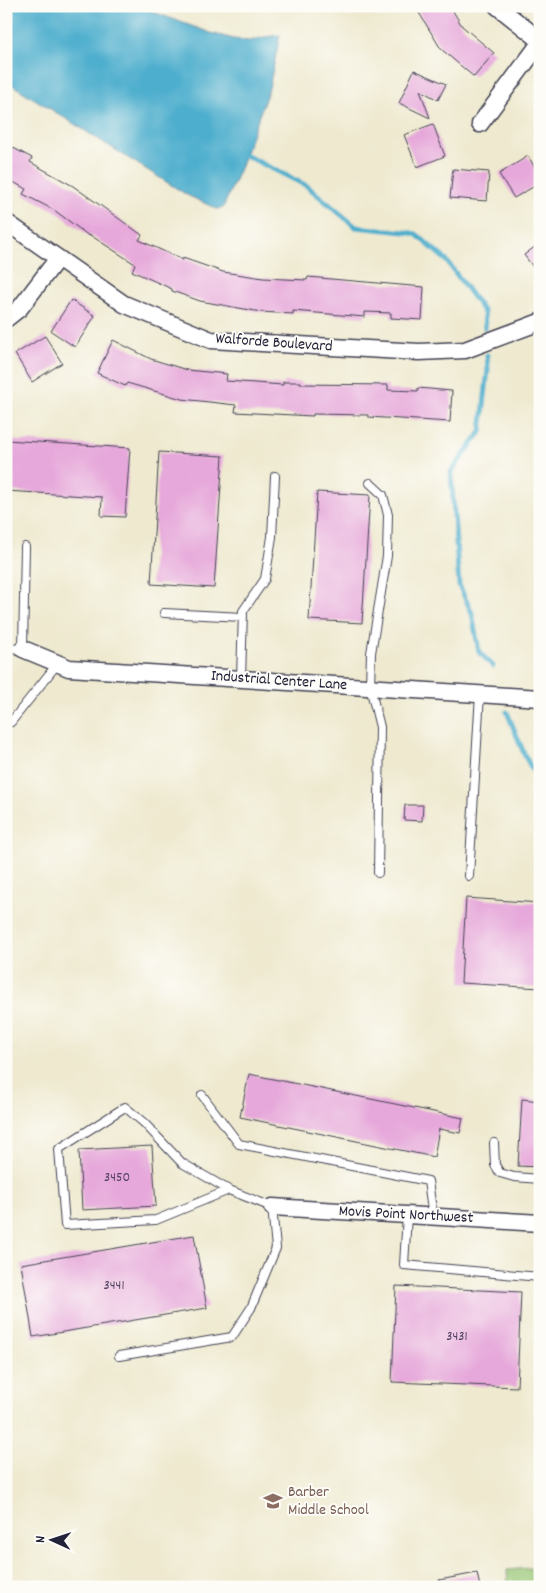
<svg xmlns="http://www.w3.org/2000/svg" width="546" height="1593" viewBox="0 0 546 1593" font-family="Dekko,sans-serif">
	<rect width="100%" height="100%" fill="#fdfcf7"/>
	<filter id="ink" filterUnits="userSpaceOnUse"><feTurbulence type="fractalNoise" baseFrequency=".02" numOctaves="2"/><feDisplacementMap in="SourceGraphic" scale="10" xChannelSelector="R" yChannelSelector="G"/><feConvolveMatrix kernelMatrix="1 2 1 2 8 2 1 2 1" color-interpolation-filters="sRGB"/></filter>
	<filter id="wash" filterUnits="userSpaceOnUse"><feTurbulence type="fractalNoise" baseFrequency=".0096" numOctaves="4" result="noise"/><feDisplacementMap in="SourceGraphic" scale="20" xChannelSelector="R" yChannelSelector="G"/><feGaussianBlur stdDeviation="1.12" result="paint"/><feColorMatrix in="noise" values="0 0 0 0 0 0 0 0 0 0 0 0 0 0 0 0 0 1.4 0 .05"/><feComposite in="paint" operator="in"/></filter>
	<g filter="url(#wash)">
		<rect width="100%" height="100%" fill="#eee9cf"/>
		<path fill="#93c270" stroke="#5a7256" d="M 540,1567 L 540,1587 L 508,1587 L 507,1570 Z"/>
		<path fill="#4eaecd" stroke="#386884" d="M 6,6 L 137,6 L 211,33 L 234,39 L 250,41 L 264,37 L 280,35 L 269,88 L 241,166 L 223,208 L 217,209 L 187,195 L 6,81 Z"/>
		<g fill="none" stroke-linecap="round" stroke-linejoin="round">
			<path stroke="#4eaecd" stroke-width="5" d="M 245,155 L 307,186 L 356,227 L 405,232 L 416,234 L 446,260 L 484,312 L 485,328
				M 487,355 L 488,369 L 481,432 L 451,472 L 459,585 L 472,613 L 479,652 L 493,666
				M 507,712 L 525,756 L 540,784"/>
		</g>
		<g id="blocks">
			<path fill="#e6a8da" d="M 426,6 L 450,6 L 462,26 L 494,53 L 474,77 L 441,49 L 418,11 Z
				M 414,70 L 446,84 L 438,100 L 420,90 L 430,118 L 399,103 Z
				M 433,124 L 445,156 L 417,167 L 404,135 Z
				M 6,144 L 32,158 L 30,162 L 73,186 L 142,235 L 139,240 L 183,260 L 183,258 L 223,272 L 263,278 L 307,280 L 308,277 L 424,287 L 422,320 L 391,318 L 391,313 L 365,312 L 365,317 L 293,311 L 293,314 L 261,312 L 200,301 L 172,291 L 172,289 L 132,271 L 135,264 L 90,235 L 89,236 L 54,210 L 23,194 L 26,189 L 6,178 Z
				M 528,156 L 540,176 L 540,183 L 514,198 L 499,174 Z
				M 453,169 L 489,172 L 487,201 L 450,198 Z
				M 540,243 L 540,276 L 524,255 Z
				M 71,300 L 95,316 L 75,347 L 51,331 Z
				M 45,336 L 62,363 L 32,382 L 15,354 Z
				M 113,340 L 151,359 L 187,370 L 227,374 L 226,381 L 283,385 L 283,382 L 301,382 L 301,384 L 388,385 L 388,390 L 418,391 L 418,388 L 452,391 L 450,422 L 368,417 L 368,415 L 313,414 L 313,416 L 235,412 L 236,405 L 182,399 L 127,383 L 125,386 L 97,373 Z
				M 6,440 L 130,448 L 125,517 L 101,516 L 102,497 L 6,491 Z
				M 159,452 L 223,456 L 214,588 L 151,584 Z
				M 317,492 L 370,495 L 362,623 L 309,620 Z
				M 405,805 L 423,805 L 422,821 L 404,820 Z
				M 466,898 L 540,903 L 540,988 L 461,983 Z
				M 249,1074 L 463,1118 L 460,1133 L 439,1129 L 434,1157 L 240,1117 Z
				M 522,1099 L 540,1101 L 540,1167 L 518,1166 Z
				M 152,1146 L 156,1206 L 82,1210 L 79,1150 Z
				M 194,1235 L 207,1308 L 33,1337 L 21,1264 Z
				M 396,1286 L 521,1292 L 517,1387 L 392,1382 Z
				M 477,1573 L 480,1587 L 440,1587 L 439,1580 Z"/>
		</g>
	</g>
	<g filter="url(#ink)">
		<use href="#blocks" fill-opacity="0" stroke="#414051" stroke-width="1"/>
		<g fill="none" stroke-linecap="round" stroke-linejoin="round">
			<g stroke="#414051" stroke-width="10">
				<path id="lane" d="M 370,483 L 383,495 L 388,515 L 387,556 L 371,653 L 370,687 L 380,727 L 378,873
					M 164,613 L 243,617
					M 6,648 L 23,649 L 25,547
					M 241,679 L 243,611 L 265,579 L 272,537 L 275,476
					M 6,724 L 11,722 L 58,663
					M 469,876 L 480,694
					M 202,1095 L 239,1144 L 428,1181 L 433,1217
					M 494,1143 L 495,1165 L 500,1173 L 514,1177 L 540,1179
					M 407,1215 L 404,1265 L 540,1277
					M 119,1356 L 232,1337 L 251,1308 L 276,1248 L 272,1207 L 229,1190 L 182,1163 L 144,1123 L 125,1107 L 59,1149 L 65,1225 L 156,1220 L 229,1190"/>
			</g>
			<g stroke="#414051" stroke-width="19">
				<path id="street" d="M 497,6 L 540,40
					M 480,124 L 540,43
					M 6,222 L 124,304 L 211,340 L 419,352 L 465,350 L 540,322
					M 6,319 L 20,308 L 58,258
					M 23,649 L 69,668 L 540,698
					M 272,1207 L 540,1223"/>
			</g>
			<use href="#lane" stroke="#fff" stroke-width="8"/>
			<use href="#street" stroke="#fff" stroke-width="16"/>
		</g>
	</g>
	<defs>
		<g id="school-bare" transform="scale(1.5)"><path d="M0-5L7-2L0 1L-7-2ZM-4 1L0 2.5L4 1V4Q0 6-4 4Z" fill="#8d6e63" stroke="#fdfcf7" stroke-width="2.5" paint-order="stroke"/></g>
	</defs>
	<g fill-rule="evenodd">
		<use href="#school-bare" x="273" y="1501"/>
	</g>
	<g text-anchor="middle" dominant-baseline="central" stroke-width="4" stroke-linejoin="round" paint-order="stroke">
		<g font-size="14" fill="#534463">
			<text x="117" y="1178">3450</text>
			<text x="114" y="1286">3441</text>
			<text x="457" y="1337">3431</text>
		</g>
		<g font-size="16" fill="#22223b" stroke="#fdfcf7">
			<text transform="translate(274 343) rotate(4)">Walforde Boulevard</text>
			<text transform="translate(279 681) rotate(4)">Industrial Center Lane</text>
			<text transform="translate(406 1215) rotate(3)">Movis Point Northwest</text>
		</g>
		<g font-size="16" fill="#785e54" stroke="#fdfcf7" text-anchor="start">
			<text x="288" y="1492">Barber<tspan x="288" dy="18">Middle School</tspan></text>
		</g>
	</g>
	<rect width="546" height="1593" fill="none" stroke="#fdfcf7" stroke-width="25"/>
	<g transform="translate(52 1540) rotate(273)" stroke="#fdfcf7" stroke-width="4" paint-order="stroke">
	<path d="M0-4L9 19L0 12L-9 19Z" fill="#22223b"/>
	<text y="-8" font-size="14" font-weight="bold" text-anchor="middle" fill="#22223b">N</text>
	</g>
</svg>
